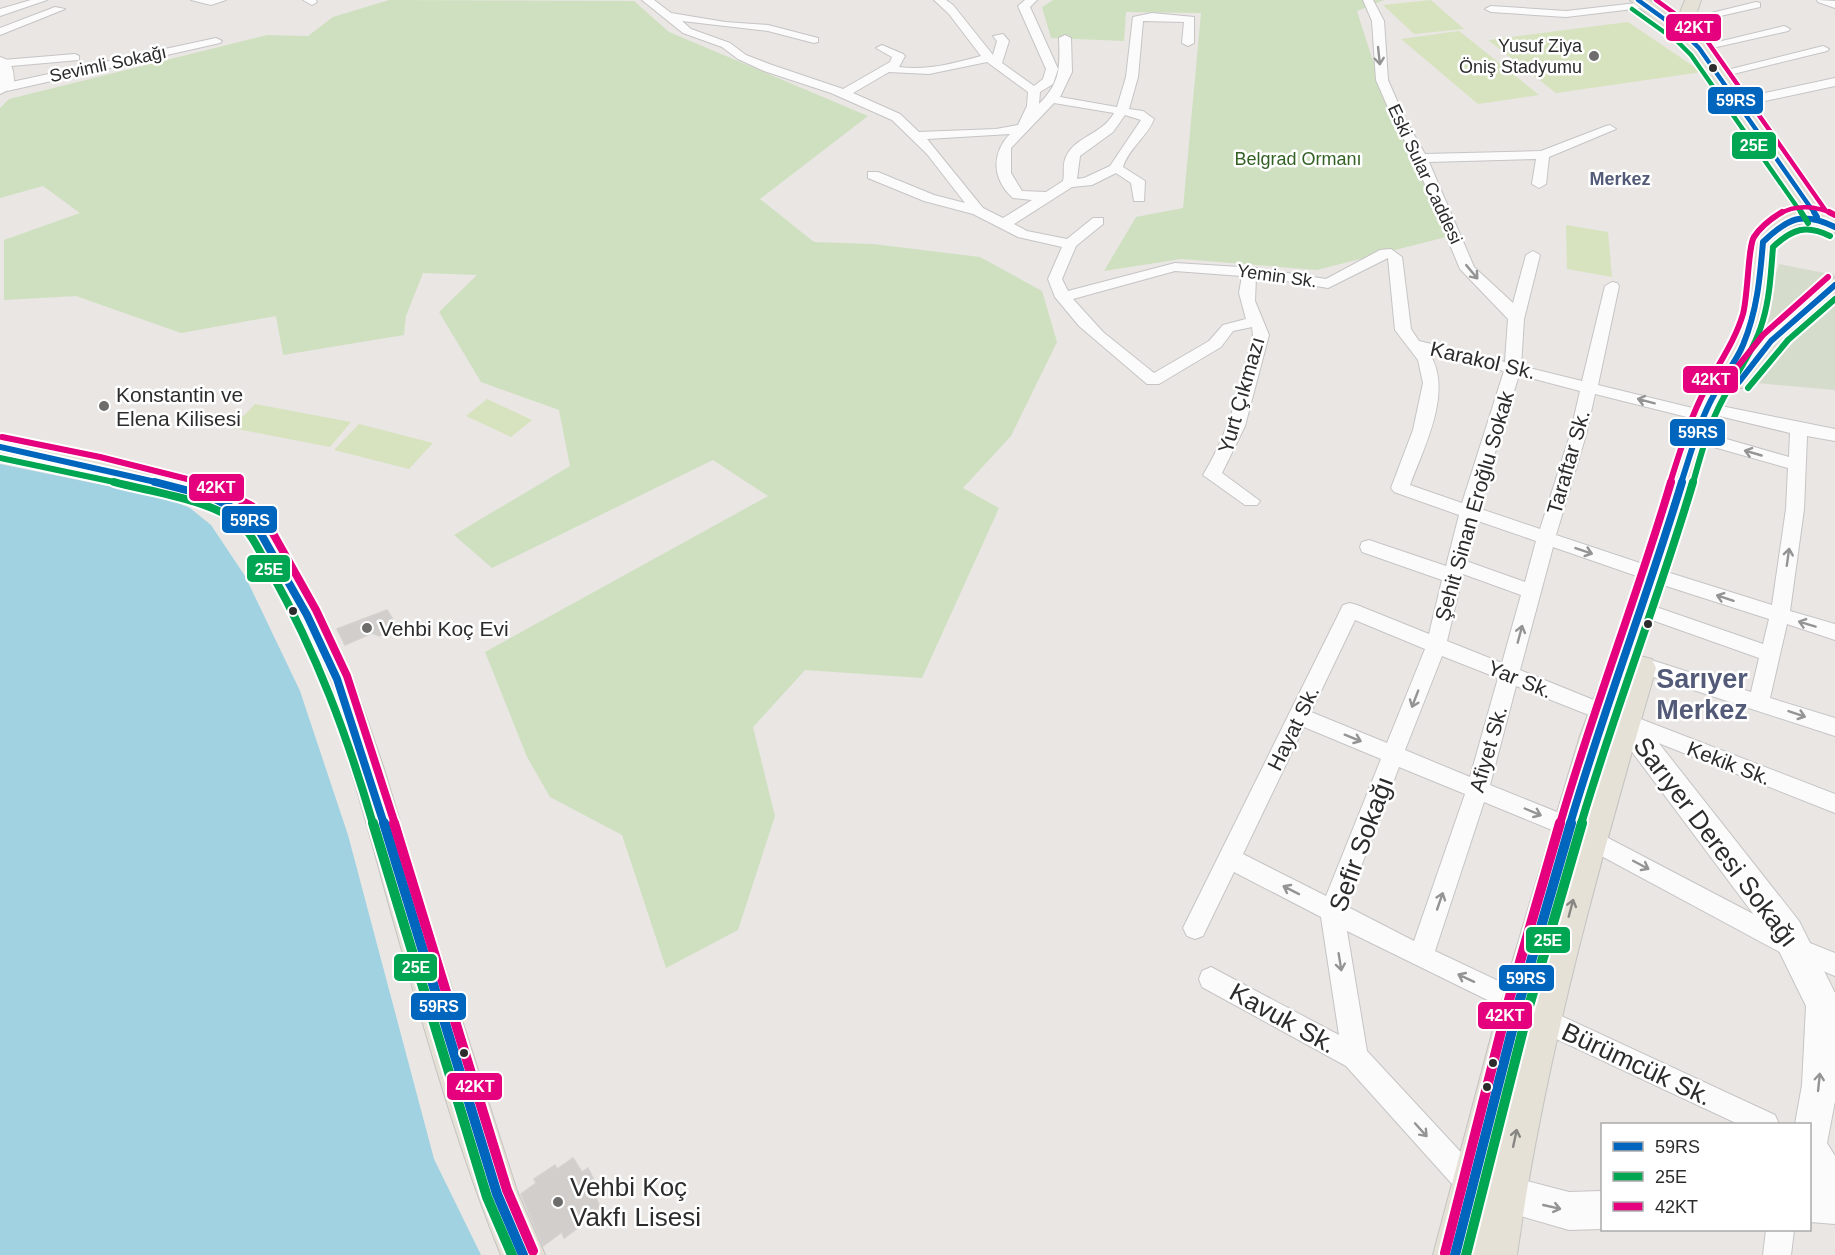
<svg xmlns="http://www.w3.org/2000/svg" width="1835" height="1255" viewBox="0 0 1835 1255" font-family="Arial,sans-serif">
	<rect width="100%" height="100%" fill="#e9e6e3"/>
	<path fill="#cfe0c0" d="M 389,0 L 634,1 L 669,32 L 868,116 L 760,199 L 814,242 L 873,244 L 980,257 L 1042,291 L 1057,342 L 1011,436 L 963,488 L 999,508 L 922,678 L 805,670 L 753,727 L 775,816 L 738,930 L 666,968 L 622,835 L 550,797 L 527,757 L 485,652 L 768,496 L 713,460 L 492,568 L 454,535 L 570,466 L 559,410 L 481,382 L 439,312 L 477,275 L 423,273 L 406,316 L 404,335 L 283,355 L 276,316 L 181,333 L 76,296 L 4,300 L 4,240 L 80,213 L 43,186 L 0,198 L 0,108 L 9,99 L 267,35 L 308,36 L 333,17 Z
		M 1053,0 L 1384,0 L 1357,11 L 1372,58 L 1454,235 L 1317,270 L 1181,259 L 1104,271 L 1136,217 L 1183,208 L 1201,13 L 1126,12 L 1124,41 L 1051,38 L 1042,7 Z"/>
	<path fill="#d6dccc" d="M 1779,264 L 1835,275 L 1835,282 L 1767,351 L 1753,344 Z
		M 1835,297 L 1835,390 L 1756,383 Z"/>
	<path fill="#d7e3bf" d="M 1431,0 L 1464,29 L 1414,34 L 1383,5 Z
		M 1628,22 L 1702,72 L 1556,93 L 1488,40 Z
		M 1459,31 L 1539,95 L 1478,104 L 1401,39 Z
		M 1566,225 L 1608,232 L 1612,277 L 1567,269 Z
		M 487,399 L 532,420 L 511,437 L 466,416 Z
		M 255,404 L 351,422 L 330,447 L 232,428 Z
		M 359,424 L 433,443 L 409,469 L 334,450 Z"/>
	<path fill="#a0d2e1" d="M 0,464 L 166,498 L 190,508 L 211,525 L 245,576 L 300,691 L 348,835 L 434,1159 L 481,1255 L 0,1255 Z"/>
	<path fill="#d1cecc" stroke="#d4d2cf" stroke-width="1.5" d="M 387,610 L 397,626 L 396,628 L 379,636 L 372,633 L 345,645 L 337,629 Z
		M 573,1158 L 582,1172 L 588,1168 L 598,1188 L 593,1191 L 600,1207 L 584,1218 L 586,1222 L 564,1238 L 562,1232 L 543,1246 L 521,1194 L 536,1183 L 534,1179 L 555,1165 L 557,1169 Z"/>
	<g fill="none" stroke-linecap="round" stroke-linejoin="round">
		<g stroke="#c6c4c5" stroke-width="2">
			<path id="minor" d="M 31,0 L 47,0 L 0,16 L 0,9 Z
				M 191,0 L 226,0 L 211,5 Z
				M 303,0 L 316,0 L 317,2 L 312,5 Z
				M 642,0 L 654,0 L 671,13 L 725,22 L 768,25 L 818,38 L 818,42 L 814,43 L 768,31 L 682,21 L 691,29 L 730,43 L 746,55 L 772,65 L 843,89 L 890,62 L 892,57 L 876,48 L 882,45 L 903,54 L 905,56 L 899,67 C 927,71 955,63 981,56 L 949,14 L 934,0 L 946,0 L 953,5 L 993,55 L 997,41 L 993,36 L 1003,34 L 1009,41 L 1002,63 L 1034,86 L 1043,79 L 1046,69 L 1018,6 L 1025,0 L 1037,0 L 1030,7 L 1058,69 L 1053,84 L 1040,92 L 1039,104 C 1061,82 1060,67 1059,38 L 1065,35 L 1071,38 L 1072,72 L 1060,97 L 1117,107 L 1126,77 L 1133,17 L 1152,13 L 1194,17 L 1194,43 L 1188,46 L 1182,43 L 1184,22 L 1143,21 L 1138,77 L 1129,109 L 1143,111 L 1154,119 C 1147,137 1129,148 1123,167 L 1145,181 L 1144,201 L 1134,201 L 1131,183 L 1116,173 L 1092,185 L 1072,187 L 1014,224 L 1027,231 L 1067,239 L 1093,218 L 1103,218 L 1103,224 L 1076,246 L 1062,279 L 1068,291 L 1175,263 L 1256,268 L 1326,279 L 1380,250 L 1391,249 L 1402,257 L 1411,329 L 1419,341 L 1505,362 L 1508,319 L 1460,269 L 1414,158 L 1393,119 L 1376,80 L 1372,21 L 1363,0 L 1373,0 L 1384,21 L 1388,80 L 1405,119 L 1425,154 L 1541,151 L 1606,126 L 1610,125 L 1616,129 L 1549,157 L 1546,184 L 1539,188 L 1532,184 L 1536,159 L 1429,162 L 1474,267 L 1513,303 L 1526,255 L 1533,251 L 1540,255 L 1524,319 L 1521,366 L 1582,381 L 1605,286 L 1612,282 L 1617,283 L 1619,286 L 1598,385 L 1709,412 L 1711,416 L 1703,421 L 1595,394 L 1586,435 L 1556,535 L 1661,570 L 1663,575 L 1670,573 L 1772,605 L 1786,509 L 1788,468 L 1703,444 L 1701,440 L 1709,434 L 1789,457 L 1790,433 L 1715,415 L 1713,411 L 1715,407 L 1721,406 L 1835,429 L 1835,441 L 1807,436 L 1804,509 L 1790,611 L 1835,624 L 1835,640 L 1787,624 L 1770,698 L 1835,718 L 1835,736 L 1635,671 L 1632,665 L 1635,659 L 1642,657 L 1751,692 L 1759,658 L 1652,620 L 1649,615 L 1652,610 L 1659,608 L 1763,644 L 1769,619 L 1663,585 L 1661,580 L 1654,582 L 1553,547 L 1520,670 L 1611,707 L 1614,713 L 1611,719 L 1604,721 L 1516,686 L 1490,785 L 1577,820 L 1580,827 L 1577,834 L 1569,837 L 1484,802 L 1435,951 L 1528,995 L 1531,1003 L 1528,1011 L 1519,1015 L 1510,1011 L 1347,931 L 1367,1051 L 1481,1174 L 1485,1184 L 1481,1194 L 1471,1198 L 1461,1194 L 1346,1066 L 1202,987 L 1199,979 L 1202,971 L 1211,967 L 1339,1035 L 1321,917 L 1234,872 L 1203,936 L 1195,939 L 1187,936 L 1183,928 L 1343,605 L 1350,603 L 1357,605 L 1429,634 L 1442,580 L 1362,552 L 1360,547 L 1362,542 L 1369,540 L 1446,566 L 1459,515 L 1394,492 L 1391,488 L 1413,430 L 1423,383 L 1418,360 L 1395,330 L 1388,258 L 1328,288 L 1256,276 L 1255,301 L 1269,335 L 1245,426 L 1222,473 L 1260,501 L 1257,505 L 1245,505 L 1203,475 C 1230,431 1241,385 1253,335 L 1252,327 L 1233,331 L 1221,347 L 1159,384 L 1147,384 L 1079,326 L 1055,297 L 1048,279 L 1062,247 L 1018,237 L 973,214 L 924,201 L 868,178 L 868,172 L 878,172 L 934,195 L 965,203 L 927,154 L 892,120 L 831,93 L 764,71 L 738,59 L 722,47 L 683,33 ZM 987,62 L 1028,92 L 1027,106 L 1018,125 L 996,129 L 919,132 L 900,114 L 853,93 L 889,72 L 929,74 ZM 1054,103 L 1114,113 C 1103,134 1074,137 1066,157 C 1062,165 1065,173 1063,181 L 1046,192 L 1022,191 L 1011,173 L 1011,148 ZM 1125,115 L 1141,120 L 1110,166 L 1084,178 L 1077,179 L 1080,156 L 1113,132 ZM 1010,134 C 991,154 992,179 1013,198 L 1032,200 L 1003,218 L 983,208 L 927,139 ZM 1175,271 L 1242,276 L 1239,293 L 1246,319 L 1223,325 L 1209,341 L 1154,373 L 1103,332 L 1073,299 ZM 1429,353 L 1504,371 L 1462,503 L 1410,485 C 1424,447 1454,390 1429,353 ZM 1519,375 L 1580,391 L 1570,435 L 1540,529 L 1478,508 ZM 1475,520 L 1536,541 L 1525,582 L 1466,561 ZM 1463,574 L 1521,595 L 1502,663 L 1447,641 ZM 1355,620 L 1425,649 L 1387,743 L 1311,712 ZM 1442,656 L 1498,678 L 1470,777 L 1405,750 ZM 1304,727 L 1381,759 L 1326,896 L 1243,854 ZM 1399,767 L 1465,794 L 1414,941 L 1346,906 Z
				M 1817,0 L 1835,1 L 1835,8 L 1818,2 Z
				M 1646,2 L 1650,3 L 1650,7 L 1566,17 L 1491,12 L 1485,9 L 1491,6 L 1566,11 Z
				M 1756,2 L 1760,3 L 1760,7 L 1685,24 L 1679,21 Z
				M 55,7 L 65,9 L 0,35 L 0,28 Z
				M 1784,26 L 1790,29 L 1788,31 L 1699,51 L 1693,48 Z
				M 216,38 L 222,41 L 220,43 L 7,91 L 1,87 L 7,83 Z
				M 1823,46 L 1829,49 L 1827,51 L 1717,78 L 1711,74 Z
				M 75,54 L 79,56 L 79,60 L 0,67 L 0,61 L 3,60 Z
				M 1835,78 L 1835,86 L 1737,107 L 1731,103 L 1737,99 Z
				M 1625,713 L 1835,794 L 1835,813 L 1618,727 L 1615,721 L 1618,715 Z
				M 1589,828 L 1805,941 L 1835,953 L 1835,976 L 1789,957 L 1581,845 L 1578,838 L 1581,831 Z
				M 1542,1007 L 1775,1115 L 1779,1124 L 1738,1124 L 1533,1028 L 1530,1019 L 1533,1010 Z
				M 1766,1230 L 1794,1230 L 1791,1255 L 1763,1255 Z"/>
		</g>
		<g stroke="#c6c4c5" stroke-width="2">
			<path id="tertiary" d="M 0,57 C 14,60 14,75 14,87 L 0,94 Z"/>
		</g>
		<g stroke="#c6c4c5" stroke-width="2">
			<path id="secondary" d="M 1625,709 L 1635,713 L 1799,921 L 1835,993 L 1835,1101 L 1827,1143 L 1835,1156 L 1835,1224 L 1810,1222 L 1810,1124 L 1795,1124 L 1802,1085 L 1806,1006 L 1775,943 L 1615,729 L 1611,721 L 1615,713 Z
				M 1492,1172 L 1569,1192 L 1602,1191 L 1602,1229 L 1569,1230 L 1479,1204 L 1473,1191 L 1479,1178 Z"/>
		</g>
		<g stroke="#c5c4c2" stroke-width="2">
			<path id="primary" d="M 1630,0 L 1649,0 L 1677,20 L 1685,0 L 1701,0 L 1694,21 L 1694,33 L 1705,44 L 1825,212 L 1835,218 L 1835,233 C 1827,231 1820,225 1812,223 C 1796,220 1784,233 1774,244 L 1770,292 L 1755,344 L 1827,280 L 1835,278 L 1835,297 L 1781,345 L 1750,386 L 1741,388 L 1732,385 L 1708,438 L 1668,575 L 1640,656 L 1652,659 L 1656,668 C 1600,862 1545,1055 1517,1255 L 1433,1255 L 1500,1003 L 1580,736 L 1640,575 L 1682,438 L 1701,394 L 1730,348 L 1741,317 L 1748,292 L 1752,242 L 1770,222 L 1781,215 L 1802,211 L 1693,52 Z
				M 0,438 L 97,458 L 219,489 L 256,508 L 271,527 L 322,615 L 353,679 L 384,769 L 429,918 L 517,1191 L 545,1255 L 501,1255 C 456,1145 422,1021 389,905 C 358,791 331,685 273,580 C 262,562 253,539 237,523 C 206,493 49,466 0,456 Z"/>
		</g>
		<use href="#minor" fill="#fcfbfb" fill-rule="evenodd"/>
		<use href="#tertiary" fill="#fcfbfb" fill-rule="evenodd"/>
		<use href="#secondary" fill="#fcfbfb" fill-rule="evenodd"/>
		<use href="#primary" fill="#e5e1d7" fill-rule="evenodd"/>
		<g stroke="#fff" stroke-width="8">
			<path id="bus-1-far3" d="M 1638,0 L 1685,34 L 1699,48 L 1815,214"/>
		</g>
		<g stroke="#fff" stroke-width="10">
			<path id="bus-1-far2" d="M 1814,212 L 1817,217
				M 1739,382 L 1771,341 L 1835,285
				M 0,447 L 160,483
				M 1681,483 C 1691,453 1699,421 1715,393 C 1723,377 1736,362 1743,345 C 1757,311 1760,278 1763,242 C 1788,218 1802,211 1835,227"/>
		</g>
		<g stroke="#fff" stroke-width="12">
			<path id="bus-1-far1" d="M 155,482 L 209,496 L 246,515 L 261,534 L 307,615 L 337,679 L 384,824
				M 1570,824 C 1604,709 1647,597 1682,482"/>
		</g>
		<g stroke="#fff" stroke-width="14">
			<path id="bus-1" d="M 384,823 L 497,1194 L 523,1255
				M 1455,1255 L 1519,1003 L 1571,823"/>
		</g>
		<g stroke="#fff" stroke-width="8">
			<path id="bus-2-far3" d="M 1632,9 L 1678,42 L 1691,55 L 1802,214"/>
		</g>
		<g stroke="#fff" stroke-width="10">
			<path id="bus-2-far2" d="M 1801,212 L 1808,223
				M 1748,388 L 1788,340 L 1835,299
				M 0,458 L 119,483
				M 1693,483 C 1701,454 1709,424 1724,397 C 1738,371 1755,349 1763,320 C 1770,296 1771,271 1773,247 C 1792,229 1806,224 1830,236"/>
		</g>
		<g stroke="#fff" stroke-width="12">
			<path id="bus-2-far1" d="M 114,482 C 150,492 209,499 239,523 C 253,534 262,557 271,572 C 317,654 347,735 373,824
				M 1581,824 C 1615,709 1659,597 1693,482"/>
		</g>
		<g stroke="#fff" stroke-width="14">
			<path id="bus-2" d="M 373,823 L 487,1197 L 512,1255
				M 1466,1255 L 1529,1006 L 1582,823"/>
		</g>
		<g stroke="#fff" stroke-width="8">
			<path id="bus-3-far3" d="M 1656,0 L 1692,26 L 1707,41 L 1826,211
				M 1780,214 C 1795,204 1817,206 1833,214"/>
		</g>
		<g stroke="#fff" stroke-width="10">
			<path id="bus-3-far2" d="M 1829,212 L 1835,215
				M 1730,376 L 1763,335 L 1828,277
				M 2,437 L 100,457 L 203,483
				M 1670,483 C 1680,451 1690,418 1706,388 C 1719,363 1735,341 1743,314 C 1748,296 1748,246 1754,237 C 1761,226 1772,218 1782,212"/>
		</g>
		<g stroke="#fff" stroke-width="12">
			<path id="bus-3-far1" d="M 197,482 L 213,486 L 252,506 L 270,528 L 316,610 L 347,676 L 395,824
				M 1560,824 C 1593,709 1637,597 1671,482"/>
		</g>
		<g stroke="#fff" stroke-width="14">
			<path id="bus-3" d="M 394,823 L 507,1190 L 533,1251
				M 1445,1253 L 1509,1000 L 1560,823"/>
		</g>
		<use href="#bus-1-far3" stroke="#0065bd" stroke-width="4.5"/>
		<use href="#bus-1-far2" stroke="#0065bd" stroke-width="6"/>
		<use href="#bus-1-far1" stroke="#0065bd" stroke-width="8"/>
		<use href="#bus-1" stroke="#0065bd" stroke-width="10"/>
		<use href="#bus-2-far3" stroke="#00a651" stroke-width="4.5"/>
		<use href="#bus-2-far2" stroke="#00a651" stroke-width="6"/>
		<use href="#bus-2-far1" stroke="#00a651" stroke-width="8"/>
		<use href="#bus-2" stroke="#00a651" stroke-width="10"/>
		<use href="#bus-3-far3" stroke="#e5007d" stroke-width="4.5"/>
		<use href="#bus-3-far2" stroke="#e5007d" stroke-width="6"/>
		<use href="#bus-3-far1" stroke="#e5007d" stroke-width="8"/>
		<use href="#bus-3" stroke="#e5007d" stroke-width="10"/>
	</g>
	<defs><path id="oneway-shaft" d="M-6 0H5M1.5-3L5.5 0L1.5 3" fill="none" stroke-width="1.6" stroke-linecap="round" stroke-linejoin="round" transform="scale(1.5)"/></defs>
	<g stroke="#949494">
		<use href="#oneway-shaft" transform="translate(1379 56) rotate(84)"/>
		<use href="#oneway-shaft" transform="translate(1472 272) rotate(50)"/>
		<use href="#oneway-shaft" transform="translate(1646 401) rotate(-165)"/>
		<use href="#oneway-shaft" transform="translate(1753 453) rotate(-164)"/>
		<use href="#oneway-shaft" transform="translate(1584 551) rotate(19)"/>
		<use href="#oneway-shaft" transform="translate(1788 557) rotate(-82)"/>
		<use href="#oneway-shaft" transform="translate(1725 598) rotate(-162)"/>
		<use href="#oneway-shaft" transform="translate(1807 624) rotate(-163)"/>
		<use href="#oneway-shaft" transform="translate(1520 634) rotate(-75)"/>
		<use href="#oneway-shaft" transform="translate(1415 699) rotate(111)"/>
		<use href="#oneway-shaft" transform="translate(1797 714) rotate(19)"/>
		<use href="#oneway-shaft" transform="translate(1353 738) rotate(22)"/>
		<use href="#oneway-shaft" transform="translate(1533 812) rotate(23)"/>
		<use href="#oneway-shaft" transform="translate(1641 865) rotate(28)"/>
		<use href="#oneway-shaft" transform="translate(1291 890) rotate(-153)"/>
		<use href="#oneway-shaft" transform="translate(1440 901) rotate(-71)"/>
		<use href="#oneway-shaft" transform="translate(1340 962) rotate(81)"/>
		<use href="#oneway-shaft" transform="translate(1466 978) rotate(-155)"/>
		<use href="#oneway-shaft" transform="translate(1819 1082) rotate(-84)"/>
		<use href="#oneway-shaft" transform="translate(1421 1130) rotate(48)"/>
		<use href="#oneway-shaft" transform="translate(1552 1207) rotate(13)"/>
	</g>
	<g stroke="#888682">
		<use href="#oneway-shaft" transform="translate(1571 908) rotate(-75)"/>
		<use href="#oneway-shaft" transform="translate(1515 1138) rotate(-78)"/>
	</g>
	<g fill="#6e6d6c" stroke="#fff" stroke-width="2">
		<circle cx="1594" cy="56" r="6"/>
		<circle cx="104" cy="406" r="6"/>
		<circle cx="367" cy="628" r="6"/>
		<circle cx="558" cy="1202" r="6"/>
	</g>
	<g fill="#2c2c2c" stroke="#fff" stroke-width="2">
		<circle cx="1713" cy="68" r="5"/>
		<circle cx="293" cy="611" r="5"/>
		<circle cx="1648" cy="624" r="5"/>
		<circle cx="464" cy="1053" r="5"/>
		<circle cx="1493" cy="1063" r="5"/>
		<circle cx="1487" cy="1087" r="5"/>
	</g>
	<g text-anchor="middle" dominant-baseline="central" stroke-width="5" stroke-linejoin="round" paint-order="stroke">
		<g font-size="18" fill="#2c2c2c" stroke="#fff" text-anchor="end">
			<text x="1582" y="46">Yusuf Ziya<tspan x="1582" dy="21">Öniş Stadyumu</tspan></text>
		</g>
		<g font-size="18" fill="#2c2c2c" stroke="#fff">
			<text transform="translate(108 64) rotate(-12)">Sevimli Sokağı</text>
			<text transform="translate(1425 174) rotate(65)">Eski Sular Caddesi</text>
			<text transform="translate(1277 276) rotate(8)">Yemin Sk.</text>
		</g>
		<g font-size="18" fill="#336124" stroke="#fff">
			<text x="1298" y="159">Belgrad Ormanı</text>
		</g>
		<g font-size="18" font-weight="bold" fill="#525a77" stroke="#fff">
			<text x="1620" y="179">Merkez</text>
		</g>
		<g font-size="21" fill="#2c2c2c" stroke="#fff">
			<text transform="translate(1483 360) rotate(13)">Karakol Sk.</text>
			<text transform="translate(1241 395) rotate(-74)">Yurt Çıkmazı</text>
			<text transform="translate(1568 462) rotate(-74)">Taraftar Sk.</text>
			<text transform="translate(1474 506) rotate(-74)">Şehit Sinan Eroğlu Sokak</text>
			<text transform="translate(1520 679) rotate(22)">Yar Sk.</text>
			<text transform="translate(1293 728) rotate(-64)">Hayat Sk.</text>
			<text transform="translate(1488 749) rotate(-74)">Afiyet Sk.</text>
			<text transform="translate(1729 763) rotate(21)">Kekik Sk.</text>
		</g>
		<g font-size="21" fill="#2c2c2c" stroke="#fff" text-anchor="start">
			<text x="116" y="394">Konstantin ve<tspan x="116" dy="24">Elena Kilisesi</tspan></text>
			<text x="379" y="628">Vehbi Koç Evi</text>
		</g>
		<g font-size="26" fill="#2c2c2c" stroke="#fff">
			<text transform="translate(1716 842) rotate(53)">Sarıyer Deresi Sokağı</text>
			<text transform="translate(1361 844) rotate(-70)">Sefir Sokağı</text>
			<text transform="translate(1283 1018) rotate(29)">Kavuk Sk.</text>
			<text transform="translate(1637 1064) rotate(25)">Bürümcük Sk.</text>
		</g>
		<g font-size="26" fill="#2c2c2c" stroke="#fff" text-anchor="start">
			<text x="570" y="1187">Vehbi Koç<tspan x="570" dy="30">Vakfı Lisesi</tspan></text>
		</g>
		<g font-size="27" font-weight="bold" fill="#525a77" stroke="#fff">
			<text x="1702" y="679">Sarıyer<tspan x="1702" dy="31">Merkez</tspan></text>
		</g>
	</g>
	<g stroke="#fff" stroke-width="2">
		<rect x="1665" y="13" width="57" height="29" rx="6" fill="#e5007d"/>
		<rect x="1707" y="86" width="57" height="29" rx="6" fill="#0065bd"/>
		<rect x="1731" y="131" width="46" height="29" rx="6" fill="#00a651"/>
		<rect x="1682" y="365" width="57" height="29" rx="6" fill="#e5007d"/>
		<rect x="1669" y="418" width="57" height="29" rx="6" fill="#0065bd"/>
		<rect x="188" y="473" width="57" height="29" rx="6" fill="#e5007d"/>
		<rect x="221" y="505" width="57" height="29" rx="6" fill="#0065bd"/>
		<rect x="246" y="554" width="45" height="29" rx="6" fill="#00a651"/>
		<rect x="1525" y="926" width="46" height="28" rx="6" fill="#00a651"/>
		<rect x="393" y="953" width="45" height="29" rx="6" fill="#00a651"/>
		<rect x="1498" y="964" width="57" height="28" rx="6" fill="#0065bd"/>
		<rect x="410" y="992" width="57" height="29" rx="6" fill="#0065bd"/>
		<rect x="1477" y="1001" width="56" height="29" rx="6" fill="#e5007d"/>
		<rect x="446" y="1072" width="57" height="29" rx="6" fill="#e5007d"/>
	</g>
	<g font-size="16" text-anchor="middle" font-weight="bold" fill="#fff">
		<text x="1694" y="33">42KT</text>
		<text x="1736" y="106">59RS</text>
		<text x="1754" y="151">25E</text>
		<text x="1711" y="385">42KT</text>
		<text x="1698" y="438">59RS</text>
		<text x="216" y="493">42KT</text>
		<text x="250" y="526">59RS</text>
		<text x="269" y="575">25E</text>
		<text x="1548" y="946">25E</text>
		<text x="416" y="973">25E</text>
		<text x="1526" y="984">59RS</text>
		<text x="439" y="1012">59RS</text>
		<text x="1505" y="1021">42KT</text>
		<text x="475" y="1092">42KT</text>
	</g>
	<rect x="1601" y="1123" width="210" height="108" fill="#ffffff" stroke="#ababab" stroke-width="1.5"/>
	<rect x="1613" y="1142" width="30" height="9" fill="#0065bd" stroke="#ababab" stroke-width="1.5"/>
	<text x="1655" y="1153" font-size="18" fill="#2c2c2c">59RS</text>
	<rect x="1613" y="1172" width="30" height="9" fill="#00a651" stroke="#ababab" stroke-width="1.5"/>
	<text x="1655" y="1183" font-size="18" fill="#2c2c2c">25E</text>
	<rect x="1613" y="1202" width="30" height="9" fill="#e5007d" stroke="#ababab" stroke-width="1.5"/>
	<text x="1655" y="1213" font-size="18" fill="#2c2c2c">42KT</text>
</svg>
